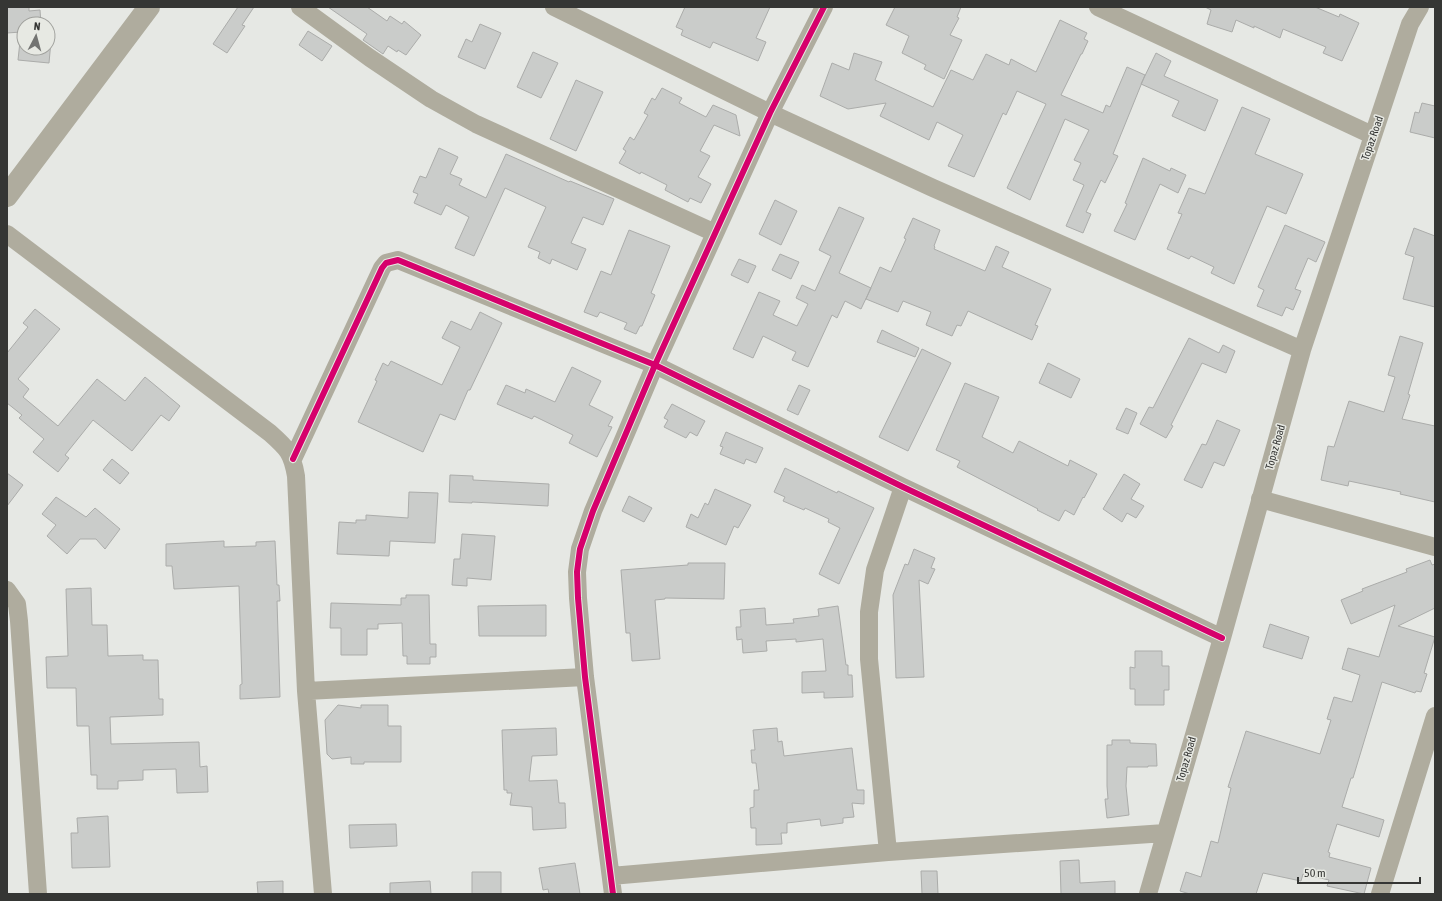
<svg xmlns="http://www.w3.org/2000/svg" width="1442" height="901" viewBox="0 0 1442 901" font-family="'Asap Condensed',sans-serif">
	<rect width="100%" height="100%" fill="#e6e8e4"/>
	<path fill="#caccca" stroke="#abacaa" d="M 7,7 L 29,7 L 29,11 L 40,10 L 41,24 L 24,24 L 24,48 L 48,48 L 48,41 L 51,41 L 49,63 L 18,60 L 21,32 L 7,33 Z
		M 238,7 L 254,7 L 242,25 L 245,26 L 227,53 L 213,44 Z
		M 328,7 L 367,7 L 387,21 L 390,16 L 402,24 L 404,21 L 421,35 L 406,55 L 398,50 L 397,52 L 388,46 L 383,54 L 363,40 L 367,34 Z
		M 685,7 L 770,7 L 756,38 L 766,42 L 758,61 L 713,42 L 710,48 L 681,35 L 683,30 L 676,27 Z
		M 895,7 L 961,7 L 957,17 L 959,18 L 950,35 L 962,40 L 944,79 L 924,69 L 926,65 L 902,53 L 909,36 L 886,25 Z
		M 1205,7 L 1315,7 L 1339,17 L 1340,14 L 1359,23 L 1342,61 L 1323,53 L 1326,47 L 1283,29 L 1280,38 L 1254,26 L 1254,28 L 1236,20 L 1232,32 L 1207,24 L 1211,10 Z
		M 1060,20 L 1087,33 L 1084,39 L 1088,41 L 1082,54 L 1081,54 L 1061,95 L 1103,113 L 1106,105 L 1110,107 L 1127,67 L 1145,75 L 1113,154 L 1118,156 L 1105,183 L 1101,180 L 1086,212 L 1091,214 L 1083,233 L 1066,226 L 1084,185 L 1073,180 L 1081,163 L 1074,160 L 1089,130 L 1065,119 L 1030,200 L 1007,188 L 1046,104 L 1017,91 L 1006,115 L 1003,113 L 974,177 L 948,166 L 963,135 L 937,122 L 929,140 L 880,116 L 886,103 L 848,109 L 820,96 L 832,63 L 849,70 L 854,53 L 882,62 L 875,80 L 933,107 L 951,70 L 973,80 L 986,54 L 1009,65 L 1011,59 L 1036,72 Z
		M 480,24 L 501,33 L 485,69 L 458,57 L 466,39 L 472,42 Z
		M 308,31 L 332,46 L 322,61 L 299,45 Z
		M 533,52 L 558,63 L 541,98 L 517,87 Z
		M 1156,53 L 1171,61 L 1164,76 L 1218,100 L 1205,131 L 1172,116 L 1179,101 L 1141,84 Z
		M 576,80 L 603,92 L 576,151 L 550,139 Z
		M 662,88 L 682,98 L 679,103 L 706,117 L 713,105 L 736,115 L 740,136 L 714,125 L 700,151 L 710,156 L 698,177 L 711,184 L 701,203 L 690,198 L 688,202 L 665,190 L 667,185 L 641,172 L 640,174 L 619,163 L 626,151 L 623,149 L 630,137 L 634,140 L 648,115 L 644,113 L 652,98 L 655,100 Z
		M 1422,103 L 1435,106 L 1435,138 L 1410,132 L 1415,112 L 1419,113 Z
		M 1242,107 L 1270,119 L 1255,154 L 1303,174 L 1286,214 L 1267,206 L 1234,284 L 1211,273 L 1214,267 L 1191,256 L 1189,259 L 1167,249 L 1182,214 L 1178,213 L 1189,188 L 1205,194 Z
		M 439,148 L 458,157 L 450,174 L 462,179 L 459,185 L 486,198 L 506,154 L 569,182 L 570,181 L 614,199 L 603,225 L 583,217 L 571,243 L 586,249 L 577,270 L 552,259 L 550,264 L 538,258 L 540,252 L 528,247 L 546,207 L 505,188 L 474,256 L 455,248 L 469,217 L 446,205 L 441,215 L 414,203 L 418,194 L 413,192 L 420,176 L 426,178 Z
		M 1143,158 L 1170,171 L 1171,168 L 1186,175 L 1178,193 L 1160,184 L 1135,240 L 1114,231 L 1127,204 L 1125,203 Z
		M 775,200 L 797,211 L 781,245 L 759,234 Z
		M 839,207 L 864,218 L 839,273 L 871,288 L 861,309 L 845,301 L 837,318 L 832,315 L 808,367 L 792,360 L 796,352 L 763,336 L 753,358 L 733,349 L 759,292 L 780,301 L 773,315 L 797,326 L 808,304 L 796,298 L 802,285 L 815,291 L 831,256 L 819,250 Z
		M 913,218 L 940,230 L 934,246 L 935,247 L 934,249 L 985,271 L 996,246 L 1009,252 L 1002,267 L 1051,289 L 1035,325 L 1038,326 L 1032,340 L 968,311 L 961,326 L 957,325 L 952,336 L 926,325 L 931,312 L 903,301 L 898,312 L 866,299 L 880,267 L 891,272 L 906,239 L 904,238 Z
		M 1285,225 L 1325,242 L 1316,262 L 1308,258 L 1295,289 L 1301,291 L 1293,310 L 1286,307 L 1282,316 L 1257,306 L 1264,290 L 1258,287 Z
		M 1414,228 L 1435,236 L 1435,307 L 1403,299 L 1414,257 L 1405,254 Z
		M 629,230 L 670,246 L 651,293 L 655,295 L 642,326 L 640,326 L 636,334 L 624,329 L 627,323 L 600,312 L 597,317 L 584,312 L 601,271 L 611,275 Z
		M 780,254 L 799,262 L 791,279 L 772,270 Z
		M 739,259 L 756,266 L 748,283 L 731,275 Z
		M 35,309 L 60,329 L 18,379 L 29,389 L 23,397 L 58,426 L 97,379 L 125,401 L 145,377 L 180,406 L 169,421 L 161,415 L 132,451 L 93,420 L 65,455 L 69,458 L 58,472 L 33,452 L 44,439 L 19,418 L 22,415 L 7,403 L 7,353 L 28,327 L 23,323 Z
		M 480,312 L 502,323 L 470,390 L 468,390 L 455,420 L 440,414 L 423,452 L 358,422 L 377,381 L 375,380 L 383,363 L 388,366 L 391,361 L 442,385 L 460,347 L 442,338 L 451,321 L 471,330 Z
		M 882,330 L 919,348 L 915,357 L 877,342 Z
		M 1400,336 L 1423,343 L 1408,394 L 1410,395 L 1402,419 L 1435,426 L 1435,502 L 1400,494 L 1401,492 L 1349,481 L 1348,486 L 1321,480 L 1328,446 L 1334,447 L 1349,401 L 1384,412 L 1395,377 L 1388,375 Z
		M 1189,338 L 1219,353 L 1223,345 L 1235,351 L 1226,373 L 1202,363 L 1171,425 L 1173,426 L 1166,438 L 1140,424 L 1149,407 L 1153,408 Z
		M 922,349 L 951,363 L 908,451 L 879,437 Z
		M 1048,363 L 1080,379 L 1071,398 L 1039,383 Z
		M 572,367 L 601,381 L 589,405 L 613,417 L 608,426 L 612,427 L 597,457 L 569,443 L 573,435 L 534,416 L 532,419 L 497,404 L 506,385 L 525,393 L 526,389 L 555,402 Z
		M 965,383 L 999,397 L 982,437 L 1013,453 L 1019,441 L 1068,466 L 1070,460 L 1097,474 L 1084,498 L 1083,497 L 1074,515 L 1065,510 L 1059,521 L 1037,510 L 1038,509 L 957,467 L 960,461 L 936,450 Z
		M 799,385 L 810,390 L 798,415 L 787,410 Z
		M 672,404 L 705,421 L 697,436 L 690,432 L 686,438 L 664,427 L 668,420 L 664,418 Z
		M 1126,408 L 1137,413 L 1128,434 L 1116,429 Z
		M 1217,420 L 1240,430 L 1224,466 L 1214,462 L 1202,488 L 1184,480 L 1202,444 L 1206,445 Z
		M 726,432 L 763,448 L 756,463 L 746,459 L 744,464 L 720,454 L 723,447 L 720,446 Z
		M 112,459 L 129,473 L 120,484 L 103,470 Z
		M 785,468 L 837,493 L 838,491 L 874,508 L 839,584 L 819,574 L 840,528 L 828,522 L 829,519 L 805,508 L 804,510 L 783,501 L 785,497 L 774,492 Z
		M 7,473 L 23,485 L 7,506 Z
		M 1124,474 L 1140,484 L 1131,499 L 1144,506 L 1136,518 L 1127,513 L 1122,522 L 1103,509 Z
		M 450,475 L 473,476 L 473,480 L 549,484 L 548,506 L 472,502 L 472,503 L 449,502 Z
		M 715,489 L 751,505 L 738,528 L 734,526 L 726,545 L 686,527 L 691,514 L 698,518 L 705,503 L 708,505 Z
		M 409,492 L 438,493 L 435,543 L 390,541 L 389,556 L 337,554 L 339,522 L 356,523 L 356,520 L 366,520 L 366,515 L 408,518 Z
		M 629,496 L 652,508 L 644,522 L 622,511 Z
		M 56,497 L 86,517 L 95,508 L 120,529 L 105,549 L 96,539 L 80,539 L 67,554 L 47,536 L 56,525 L 42,514 Z
		M 462,534 L 495,536 L 491,580 L 467,578 L 467,586 L 452,585 L 454,559 L 460,559 Z
		M 224,541 L 224,547 L 256,546 L 256,542 L 275,541 L 277,585 L 279,585 L 280,601 L 277,601 L 280,697 L 240,699 L 240,685 L 242,684 L 239,586 L 174,589 L 172,566 L 166,566 L 166,544 Z
		M 914,549 L 935,558 L 931,568 L 935,569 L 928,584 L 919,580 L 924,677 L 896,678 L 893,595 L 905,564 L 908,565 Z
		M 1430,560 L 1432,565 L 1435,564 L 1435,608 L 1398,626 L 1435,637 L 1424,673 L 1427,674 L 1421,692 L 1416,691 L 1415,693 L 1382,682 L 1353,778 L 1351,778 L 1342,807 L 1384,820 L 1379,837 L 1337,824 L 1328,852 L 1330,853 L 1329,857 L 1371,868 L 1364,894 L 1327,886 L 1329,880 L 1303,874 L 1301,881 L 1263,873 L 1256,894 L 1190,894 L 1180,891 L 1186,872 L 1201,877 L 1211,841 L 1218,843 L 1231,788 L 1228,787 L 1246,731 L 1320,754 L 1331,720 L 1327,719 L 1334,697 L 1352,702 L 1360,675 L 1342,669 L 1348,648 L 1379,657 L 1395,605 L 1351,624 L 1341,600 L 1363,591 L 1362,589 L 1407,572 L 1406,569 Z
		M 688,563 L 725,563 L 724,599 L 665,598 L 665,599 L 655,600 L 660,659 L 632,661 L 630,633 L 626,633 L 621,570 L 688,565 Z
		M 91,588 L 92,625 L 107,625 L 108,656 L 143,655 L 143,660 L 158,660 L 159,699 L 163,699 L 163,715 L 110,717 L 111,744 L 199,742 L 200,767 L 207,766 L 208,792 L 177,793 L 176,769 L 143,770 L 143,780 L 118,781 L 118,789 L 97,789 L 97,775 L 91,775 L 89,726 L 77,726 L 76,688 L 47,688 L 46,657 L 68,656 L 66,589 Z
		M 406,595 L 429,595 L 430,644 L 436,644 L 436,657 L 430,657 L 430,664 L 407,664 L 407,656 L 403,656 L 402,623 L 378,624 L 378,629 L 367,629 L 367,655 L 341,655 L 341,628 L 330,628 L 331,603 L 401,605 L 401,598 L 406,598 Z
		M 546,605 L 546,636 L 479,636 L 478,606 Z
		M 838,606 L 846,665 L 848,665 L 848,675 L 852,675 L 853,697 L 824,698 L 824,692 L 802,693 L 802,672 L 826,671 L 823,639 L 796,642 L 796,639 L 766,641 L 767,651 L 743,653 L 742,639 L 737,640 L 736,627 L 741,627 L 740,610 L 765,608 L 766,625 L 794,623 L 793,619 L 819,616 L 818,609 Z
		M 1270,624 L 1309,637 L 1302,659 L 1263,647 Z
		M 1135,651 L 1162,651 L 1162,666 L 1169,666 L 1169,690 L 1164,690 L 1164,705 L 1135,705 L 1135,689 L 1130,689 L 1130,667 L 1135,668 Z
		M 338,705 L 361,708 L 361,705 L 388,705 L 388,726 L 401,726 L 401,762 L 364,762 L 364,764 L 351,764 L 351,757 L 332,759 L 327,754 L 325,720 Z
		M 556,728 L 557,755 L 532,756 L 529,781 L 557,780 L 559,803 L 565,803 L 566,828 L 533,830 L 532,807 L 510,805 L 512,793 L 507,793 L 507,790 L 504,790 L 502,730 Z
		M 777,728 L 778,742 L 782,741 L 784,756 L 852,748 L 857,790 L 864,790 L 864,804 L 852,803 L 854,817 L 843,818 L 843,823 L 821,826 L 820,819 L 787,823 L 787,833 L 781,833 L 782,844 L 756,845 L 756,828 L 751,828 L 750,808 L 754,807 L 754,790 L 759,790 L 756,763 L 752,763 L 751,750 L 755,750 L 753,730 Z
		M 1112,740 L 1130,740 L 1130,743 L 1156,744 L 1157,766 L 1148,766 L 1148,767 L 1127,767 L 1126,786 L 1129,815 L 1107,818 L 1105,799 L 1108,799 L 1107,786 L 1107,745 L 1112,745 Z
		M 108,816 L 110,867 L 72,868 L 71,833 L 78,833 L 77,818 Z
		M 396,824 L 397,846 L 350,848 L 349,825 Z
		M 1079,860 L 1080,883 L 1115,881 L 1115,894 L 1061,894 L 1060,861 Z
		M 575,863 L 580,894 L 549,894 L 548,889 L 543,890 L 539,868 Z
		M 921,871 L 937,871 L 938,894 L 922,894 Z
		M 472,872 L 501,872 L 501,894 L 472,894 Z
		M 283,881 L 283,894 L 258,894 L 257,882 Z
		M 430,881 L 431,894 L 390,894 L 390,883 Z"/>
	<g fill="none" stroke-linecap="round" stroke-linejoin="round">
		<path stroke="#afac9e" stroke-width="18" d="M 300,7 L 370,58 L 431,99 L 476,124 L 715,233
			M 554,7 L 770,113 L 933,188 L 1302,350
			M 1098,7 L 1372,135
			M 7,234 L 270,433 C 288,449 292,453 296,476 L 306,691 L 323,894
			M 293,459 L 382,268 L 386,263 L 398,260 L 655,365 L 903,487 L 1222,638
			M 1260,499 L 1435,547
			M 7,590 L 17,604 L 19,621 L 38,894
			M 306,691 L 585,677
			M 888,852 L 869,659 L 869,612 L 875,570 L 903,487
			M 611,876 L 888,852 L 1165,833
			M 613,894 L 585,677 L 578,598 L 577,572 L 580,549 L 593,511 L 655,365 L 770,113 L 824,7
			M 1148,894 L 1222,638 L 1302,350 L 1410,24 L 1420,7
			M 1380,894 L 1435,716"/>
		<path stroke="#afac9e" stroke-width="22" d="M 7,196 L 149,7"/>
		<g stroke="#e7e9e3" stroke-width="8">
			<path id="cycleway" d="M 293,459 L 382,268 L 386,263 L 398,260 L 655,365 L 903,487 L 1222,638
				M 613,894 L 585,677 L 578,598 L 577,572 L 580,549 L 593,511 L 655,365 L 770,113 L 824,7"/>
		</g>
		<use href="#cycleway" stroke="#d6006c" stroke-width="6"/>
	</g>
	<g text-anchor="middle" dominant-baseline="central" stroke-width="3" stroke-linejoin="round" paint-order="stroke">
		<g font-size="11" fill="#353634" stroke="#e7e9e3">
			<text transform="translate(1372 138) rotate(-71)">Topaz Road</text>
			<text transform="translate(1275 447) rotate(-74)">Topaz Road</text>
			<text transform="translate(1186 759) rotate(-74)">Topaz Road</text>
		</g>
	</g>
	<rect width="1442" height="901" fill="none" stroke="#353634" stroke-width="16"/>
	<g transform="translate(36 36) rotate(6)"><circle r="19" fill="#e7e9e3" stroke="#a0a19d"/>
	<path d="M0-3L7 15L0 10L-7 15Z" fill="#737472"/>
	<text y="-6" font-size="11" font-weight="bold" text-anchor="middle" fill="#353634">N</text>
	</g>
	<path d="M1298 877v6h122v-6" fill="none" stroke="#353634" stroke-width="2"/>
	<text x="1304" y="877" font-size="12" fill="#353634" stroke="#e7e9e3" stroke-width="3" paint-order="stroke">50 m</text>
</svg>
